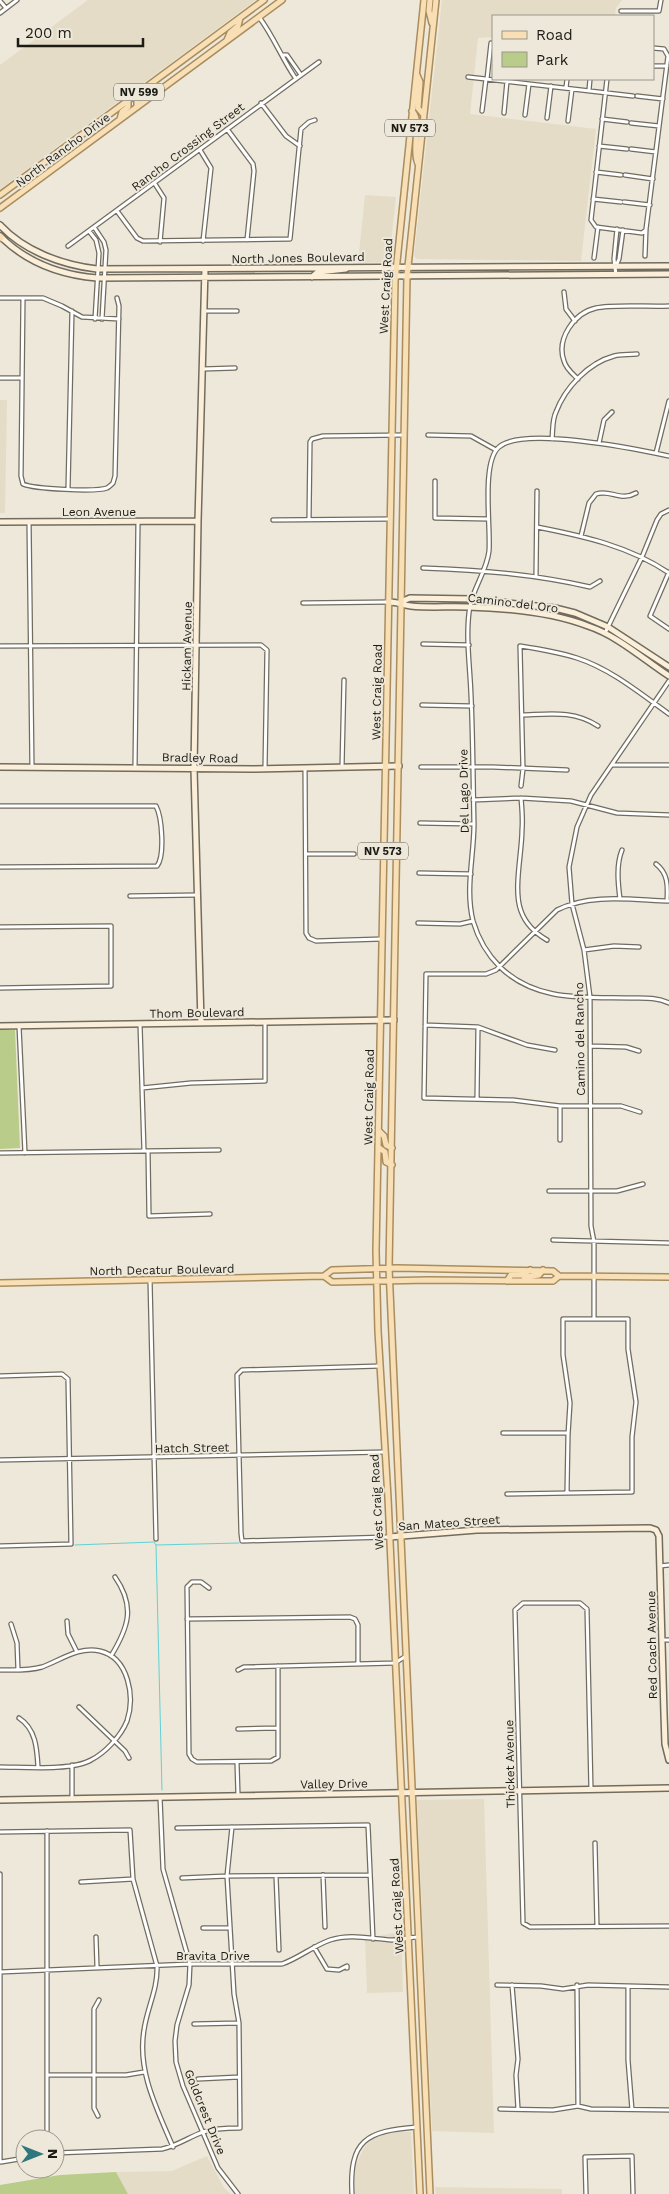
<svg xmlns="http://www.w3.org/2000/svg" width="669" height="2194" viewBox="0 0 669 2194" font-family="'Work Sans',sans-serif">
	<rect width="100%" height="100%" fill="#ede8d9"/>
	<path fill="#e4dcc7" d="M 88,0 L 256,0 L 0,189 L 0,65 Z
		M 442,0 L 622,0 L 616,8 L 615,16 L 493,16 L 493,37 L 478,38 L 470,114 L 596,129 L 581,261 L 417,259 L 414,256 Z
		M 365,195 L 396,197 L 389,262 L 358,263 Z
		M 0,400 L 7,400 L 5,513 L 0,513 Z
		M 484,1799 L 494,2133 L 432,2131 L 417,1800 Z
		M 401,1931 L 403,1992 L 367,1993 L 365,1940 Z
		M 395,2132 L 411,2132 L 414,2194 L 355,2194 L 355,2166 L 364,2148 L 371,2140 L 383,2135 Z
		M 207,2156 L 224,2188 L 231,2194 L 128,2194 L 116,2172 L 172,2171 Z
		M 435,2187 L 562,2189 L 562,2194 L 436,2194 Z"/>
	<path fill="#bacc8a" d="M 0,1030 L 15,1030 L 20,1148 L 0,1149 Z
		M 116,2172 L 128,2194 L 0,2194 L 0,2185 L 60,2175 Z"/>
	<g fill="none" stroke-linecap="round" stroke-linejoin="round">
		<path stroke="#62d0d4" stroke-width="1" d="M 75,1545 L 154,1542 L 156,1545 L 239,1543
			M 156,1545 L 162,1790"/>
		<g stroke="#716c60" stroke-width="5.5">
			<path id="street" d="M 0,1 L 6,8
				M 621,11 L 659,11 L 661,0
				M 0,13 L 17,0
				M 259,17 C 274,37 282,59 296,79
				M 282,55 L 287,55 L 301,75
				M 653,66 L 667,66
				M 468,77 L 633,96
				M 487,79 L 491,43
				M 607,79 L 591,220 L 596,227 L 642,233 L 646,230
				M 566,88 L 567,79
				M 589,90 L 590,79
				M 637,96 L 663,99
				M 261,103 L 286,136 L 300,146
				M 482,111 L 486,79
				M 504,113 L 507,81
				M 525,115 L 529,84
				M 547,118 L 551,86
				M 602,119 L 627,122
				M 568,121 L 572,89
				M 631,123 L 659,126
				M 227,129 L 253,164 L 254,171 L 247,240
				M 599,146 L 627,149
				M 631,149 L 656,152
				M 200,150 L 211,168 L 203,241
				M 596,172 L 621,175
				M 625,175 L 653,179
				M 155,184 L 164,198 L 160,242
				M 593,199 L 621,202
				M 624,202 L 650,205
				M 117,211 L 137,238 L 143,241 L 290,239 L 301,129 L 309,122 L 315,120
				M 94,227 L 104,242 L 106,250 L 102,319
				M 89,231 L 96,240 L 99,253 L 95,319
				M 68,246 L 319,62
				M 645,256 L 646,229 L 668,56 L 664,49 L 653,48
				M 594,258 L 598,227
				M 616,266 L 619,259 L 623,230
				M 616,275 L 614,259 L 617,229
				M 564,292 L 566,309 L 575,321
				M 0,298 L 43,298 L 62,306 L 82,317 L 119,319
				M 23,298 L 21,476 L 23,484 C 34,489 96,492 107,488 C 109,487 111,485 113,483 L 115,476 L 119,306 L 117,298
				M 205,311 L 237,311
				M 203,369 L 235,368
				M 0,378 L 21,378
				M 578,379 C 573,374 566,369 564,361 C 556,339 574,313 596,308 C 612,304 650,307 669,306
				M 428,435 L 471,436 L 496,450
				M 552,439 C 553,430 552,420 556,412 C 565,388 588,363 614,356 C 621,354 629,355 637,354
				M 599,443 L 604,420 L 612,412
				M 656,453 L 669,401
				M 669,456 C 636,449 523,426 499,447 C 481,462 491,528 489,551 C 487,570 474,587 470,606 C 465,634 470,666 471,695 C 473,738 473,781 474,824 C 474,856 465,889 473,921 C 478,938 488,955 500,967 C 536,1002 584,997 630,998 C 644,998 656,997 669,1003
				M 435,481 L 435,518 L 488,519
				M 68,489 L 72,311
				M 309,519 L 310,442 L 312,439 L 323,436 L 404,435
				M 273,520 L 390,519
				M 29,522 L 32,767
				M 537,527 C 583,536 629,546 669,573
				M 581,536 L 589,503 L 596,494 C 611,489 620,502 636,493
				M 423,568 C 480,570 534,574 590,587 L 600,581
				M 669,572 L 650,616 L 669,629
				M 536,576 L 537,491
				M 303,603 L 389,602
				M 605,633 L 642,557 L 657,520 L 661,514 L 669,510
				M 423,644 L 469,645
				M 0,646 L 261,645 L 267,650 L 265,768
				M 422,705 L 472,706
				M 522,715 C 550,714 574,710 598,726
				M 612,765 L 669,765
				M 135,767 L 138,522
				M 342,767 L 344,680
				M 421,767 L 493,767 L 567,770
				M 305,768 L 306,933 L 309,938 L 316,941 L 382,939
				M 521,786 L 523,769 L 520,646 C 540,649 558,652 577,658 C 611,669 641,694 669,714
				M 521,798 C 522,809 523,819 522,830 C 522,853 513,890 521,911 C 526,925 535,933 547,940
				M 473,800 L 521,798 L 571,801 L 617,813 L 669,815
				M 0,806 L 156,806 C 162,817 165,856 157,866 L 0,867
				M 420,823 L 474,824
				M 306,854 L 354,854
				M 656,864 C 668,873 668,886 667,901
				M 419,873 L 471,874
				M 130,896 L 197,895
				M 620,899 C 618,883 616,865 622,850
				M 418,923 L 460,924 L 473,921
				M 0,927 L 111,926 L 111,986 L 0,988
				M 584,950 L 614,946 L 639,947
				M 140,1024 L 144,1151
				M 425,1025 L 478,1027 L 527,1045 L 555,1050
				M 19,1026 L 25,1153
				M 590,1046 L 626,1047 L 639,1051
				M 142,1088 L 191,1083 L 265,1081 L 265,1022
				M 477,1099 L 478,1027
				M 560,1106 L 560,1140
				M 640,1112 L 621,1106 L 560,1106 L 513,1100 L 424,1098 L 426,974 L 486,974 L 496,970 L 557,910 C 590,893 633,900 669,901
				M 148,1151 L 149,1216 L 210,1214
				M 0,1153 L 219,1150
				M 549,1191 L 617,1191 L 643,1184
				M 553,1240 L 669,1243
				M 150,1280 L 156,1539
				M 594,1319 L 594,1242 L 591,1226 L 590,997 L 584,950 L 572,904 L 569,867 L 577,827 L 591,795 L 669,681
				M 380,1366 L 242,1370 L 237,1375 L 241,1533 L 242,1541 L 389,1537
				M 0,1376 L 62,1374 L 68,1379 L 71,1544 L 0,1546
				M 503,1433 L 568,1433
				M 0,1460 L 385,1452
				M 507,1494 L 632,1492 L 632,1437 L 636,1402 L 628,1349 L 628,1319 L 563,1319 L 563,1355 L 570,1403 L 568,1435 L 567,1492
				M 660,1566 L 669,1565
				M 209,1588 L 201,1582 L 192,1582 L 187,1587 L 189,1754 L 192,1759 L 197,1762 L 271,1761 L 278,1757 L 278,1666
				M 187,1619 L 350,1617 L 355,1619 L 358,1625 L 358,1664
				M 67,1621 L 68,1634 L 77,1652
				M 11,1624 L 17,1643 L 18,1670
				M 662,1640 L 669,1640
				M 111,1656 C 128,1628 136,1607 115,1577
				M 0,1670 C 14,1670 28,1671 42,1667 C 61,1660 79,1646 100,1651 C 129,1658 135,1697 127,1721 C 121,1736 105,1753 91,1760 C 72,1771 23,1767 0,1767
				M 238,1670 L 244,1667 L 395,1663 L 406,1656
				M 79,1707 L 125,1751 L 129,1758
				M 19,1718 C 36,1729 37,1749 38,1767
				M 238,1729 L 278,1728
				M 237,1762 L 238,1795
				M 72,1765 L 72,1798
				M 591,1790 L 587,1609 L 580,1603 L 523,1603 L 515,1610 L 523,1923 L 530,1927 L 669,1926
				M 160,1797 L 163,1869 L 190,1964 L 189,1985 L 177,2025 L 175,2041 L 176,2062 L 183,2086 L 218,2168 L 238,2194
				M 177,1828 L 368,1825 L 373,1939
				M 47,1831 L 47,2139
				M 0,1832 L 130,1830 L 133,1879 L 157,1966 C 158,1989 147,2008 144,2030 C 137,2071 157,2109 173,2147
				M 595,1843 L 597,1927
				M 0,1874 L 0,2162
				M 323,1875 L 325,1927
				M 276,1876 L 279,1950
				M 182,1878 L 227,1876 L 370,1875
				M 81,1882 L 133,1879
				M 203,1928 L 230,1928
				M 96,1937 L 97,1967
				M 314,1947 L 327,1969 L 339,1970 L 347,1966 L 347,1968
				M 0,1972 L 190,1964 L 282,1964 C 299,1958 313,1946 330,1940 C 351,1933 371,1939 392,1940 C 401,1940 410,1937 419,1937
				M 497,1985 L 541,1986 L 563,1989 L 588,1985 L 669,1987
				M 512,1985 L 518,2059 L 516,2075 L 518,2109
				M 577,1985 L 578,2106
				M 628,1986 L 628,2060 L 632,2110
				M 194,2024 L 239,2023
				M 47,2075 L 126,2075 L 144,2072
				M 198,2079 L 239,2077
				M 500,2109 L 553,2110 L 578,2106 L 591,2109 L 669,2110
				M 98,2116 L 94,2108 L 94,2009 L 99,2000
				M 55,2153 L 162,2149 C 177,2146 189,2137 203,2132 C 215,2128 228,2128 240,2128 L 239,2023 L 234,1994 L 227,1876 L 232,1827
				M 1,2162 L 25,2158
				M 352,2194 C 349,2140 366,2131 417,2127
				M 586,2194 L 585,2157 L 632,2156 L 633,2194"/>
		</g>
		<g stroke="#716c60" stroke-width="8">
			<path id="secondary" d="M 0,225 C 24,251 62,265 97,269 L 669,266
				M 0,236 C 26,262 61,275 97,278 L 669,274
				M 312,277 L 318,272 L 346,269
				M 0,522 L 198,521
				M 389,602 C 397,602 403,605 411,606 C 430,608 450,606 468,607 C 508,608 552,612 588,626 C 618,636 643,659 669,676
				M 401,602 L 410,598 L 472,599 L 555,608 L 575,613 L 608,627 L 669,667
				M 0,767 L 254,769 L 399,766
				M 201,1022 L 194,769 L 198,521 L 205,269
				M 0,1026 L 394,1020
				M 389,1537 L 477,1530 L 650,1528 L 656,1530 L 659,1536 L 664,1714 L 665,1744 L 669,1760
				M 0,1800 L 669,1788"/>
		</g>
		<g stroke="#a98d5e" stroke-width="8">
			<path id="primary" d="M 430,0 L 429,11 L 432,23
				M 227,40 L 230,33 L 238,26 L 240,18
				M 417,75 L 420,82 L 418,108 L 423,114
				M 137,107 L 137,101 L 143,94 L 145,88
				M 412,111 C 423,122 411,148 418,164
				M 120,119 L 122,112 L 128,107 L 128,101
				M 0,195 L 264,0
				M 0,208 L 282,0
				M 0,237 L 1,238
				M 379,1131 L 384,1136 L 386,1145 L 392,1148
				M 378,1147 L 385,1152 L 386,1162 L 392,1165
				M 324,1276 L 332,1270 L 397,1268 L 553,1271 L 559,1276
				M 524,1277 L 539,1275 L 543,1270
				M 507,1281 L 511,1275 L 522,1275 L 530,1270
				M 0,1283 L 324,1276 L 332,1282 L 428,1280 L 553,1281 L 559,1276 L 669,1277
				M 420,2194 L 388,1498 L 378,1331 L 376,1251 L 395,281 L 424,0
				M 430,2194 L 389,1268 L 407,276 L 436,0"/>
		</g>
		<use href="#street" stroke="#fff" stroke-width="3"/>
		<use href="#secondary" stroke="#fcefda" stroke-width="5"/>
		<use href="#primary" stroke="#f8dfb5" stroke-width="5"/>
	</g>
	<g text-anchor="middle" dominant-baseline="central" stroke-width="4" stroke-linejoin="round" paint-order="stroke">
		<g fill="#ede8d9" stroke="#5b5850" stroke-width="1">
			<rect x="114" y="83.5" width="50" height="17" rx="4"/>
			<rect x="385" y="119.5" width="50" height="17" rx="4"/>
			<rect x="358" y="842.5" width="50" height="17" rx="4"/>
		</g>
		<g font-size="11" font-weight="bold" fill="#1d1b16">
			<text x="139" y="92">NV 599</text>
			<text x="410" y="128">NV 573</text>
			<text x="383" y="851">NV 573</text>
		</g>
		<g font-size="12" fill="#1d1b16" stroke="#ede8d9">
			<text transform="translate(188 147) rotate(-37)">Rancho Crossing Street</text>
			<text transform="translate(63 150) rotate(-37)">North Rancho Drive</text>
			<text transform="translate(298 258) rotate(-1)">North Jones Boulevard</text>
			<text transform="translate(386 286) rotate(-87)">West Craig Road</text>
			<text x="99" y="512">Leon Avenue</text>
			<text transform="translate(513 603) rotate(7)">Camino del Oro</text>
			<text transform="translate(187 646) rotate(-89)">Hickam Avenue</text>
			<text transform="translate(377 692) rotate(-89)">West Craig Road</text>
			<text transform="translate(200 758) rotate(1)">Bradley Road</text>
			<text transform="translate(464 791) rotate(-91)">Del Lago Drive</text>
			<text transform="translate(197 1013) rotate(-1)">Thom Boulevard</text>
			<text transform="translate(580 1039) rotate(-91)">Camino del Rancho</text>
			<text transform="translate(369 1097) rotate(-89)">West Craig Road</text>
			<text transform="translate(162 1270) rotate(-1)">North Decatur Boulevard</text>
			<text transform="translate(192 1448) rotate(-1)">Hatch Street</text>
			<text transform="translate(377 1502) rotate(-93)">West Craig Road</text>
			<text transform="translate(449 1523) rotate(-4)">San Mateo Street</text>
			<text transform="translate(652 1645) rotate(-91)">Red Coach Avenue</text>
			<text transform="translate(510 1764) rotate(-91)">Thicket Avenue</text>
			<text transform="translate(334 1784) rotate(-1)">Valley Drive</text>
			<text transform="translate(397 1906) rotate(-93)">West Craig Road</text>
			<text x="213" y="1956">Bravita Drive</text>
			<text transform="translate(205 2112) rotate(68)">Goldcrest Drive</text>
		</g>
	</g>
	<rect x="492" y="15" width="162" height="65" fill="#ede8d9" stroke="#9a968b"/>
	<rect x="502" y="31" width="25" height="8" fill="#f8dfb5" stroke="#9a968b"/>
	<text x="536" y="40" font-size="15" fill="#1d1b16">Road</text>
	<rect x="502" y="52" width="25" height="15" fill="#bacc8a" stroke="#9a968b"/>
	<text x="536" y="65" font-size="15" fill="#1d1b16">Park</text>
	<g transform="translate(40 2154) rotate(90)"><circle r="24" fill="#ede8d9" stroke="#9a968b"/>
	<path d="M0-4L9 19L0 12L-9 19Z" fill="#2e777d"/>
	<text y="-8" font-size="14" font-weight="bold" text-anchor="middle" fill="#1d1b16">N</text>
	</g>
	<path d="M18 38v8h125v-8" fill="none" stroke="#1d1b16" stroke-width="2.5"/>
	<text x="25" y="38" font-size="15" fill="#1d1b16" stroke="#ede8d9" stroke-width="4" paint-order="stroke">200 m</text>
</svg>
